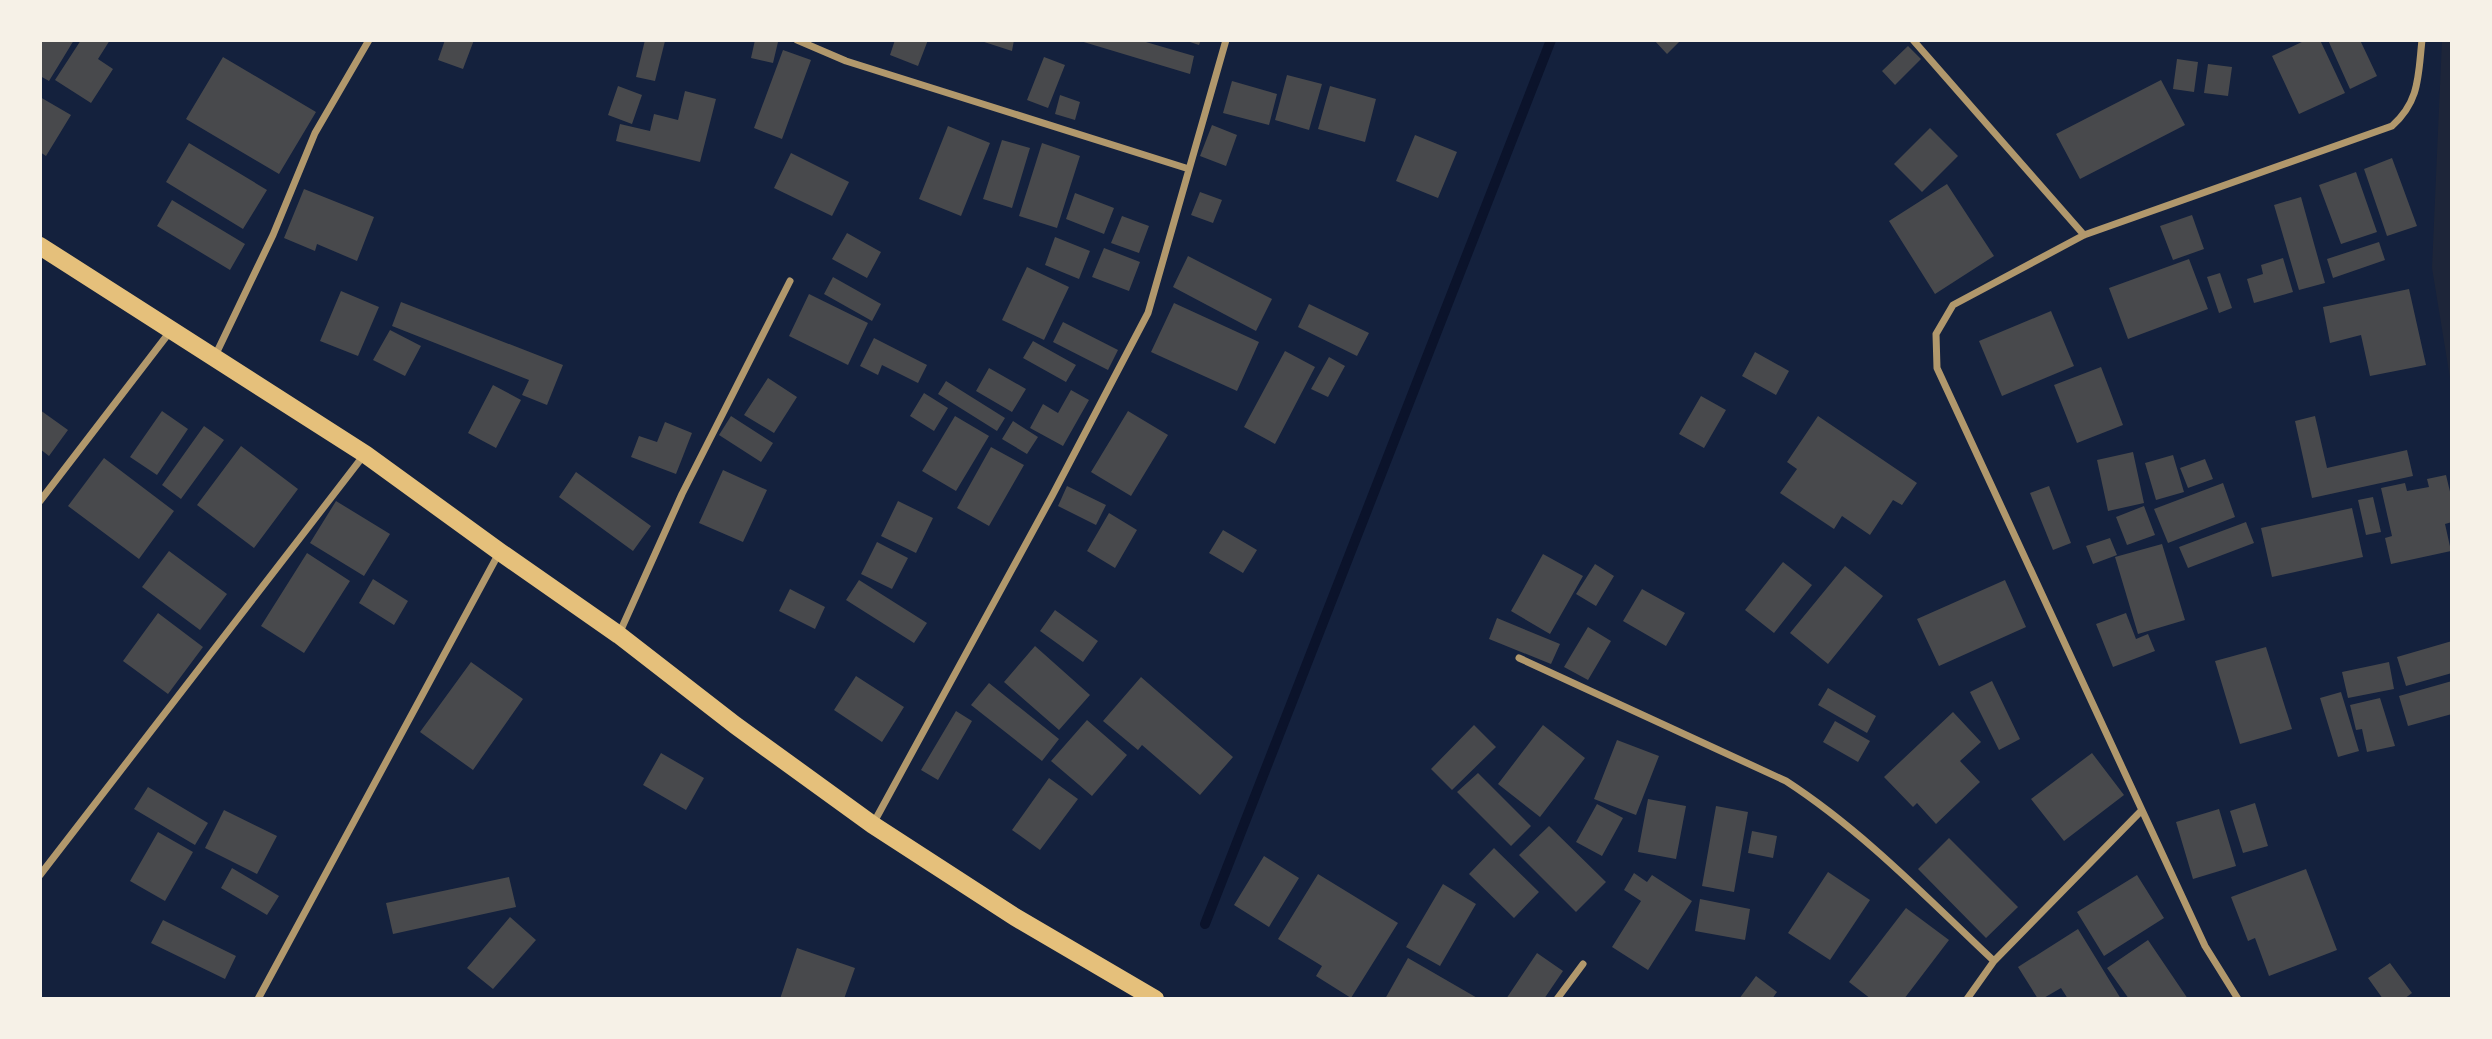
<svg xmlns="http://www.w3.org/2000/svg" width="2492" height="1039" viewBox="0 0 2492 1039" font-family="'Work Sans',sans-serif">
	<rect width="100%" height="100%" fill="#14213d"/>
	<path fill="#1d2539" d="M 2442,40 L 2452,40 L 2452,390 L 2432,268 Z"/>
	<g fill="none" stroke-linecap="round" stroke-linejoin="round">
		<path stroke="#0b132b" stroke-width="10" d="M 1205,924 L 1551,40"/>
	</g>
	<path fill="#48494c" d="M 40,40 L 74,40 L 49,81 L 40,76 Z
		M 81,40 L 110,40 L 98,59 L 113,69 L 91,103 L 55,80 Z
		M 445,40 L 474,40 L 463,69 L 438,60 Z
		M 645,40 L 665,41 L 655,81 L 636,77 Z
		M 755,40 L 778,42 L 773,63 L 751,58 Z
		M 895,40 L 928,40 L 918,66 L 890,55 Z
		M 978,40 L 1014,40 L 1012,51 Z
		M 1077,40 L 1139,40 L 1194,56 L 1190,74 Z
		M 1184,40 L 1201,40 L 1199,45 Z
		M 1654,40 L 1681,40 L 1667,54 Z
		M 2306,40 L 2320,40 L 2345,93 L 2299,114 L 2272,56 Z
		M 2328,40 L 2360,40 L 2377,76 L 2350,89 Z
		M 1908,46 L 1921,59 L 1895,85 L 1882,71 Z
		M 783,50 L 811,60 L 782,139 L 754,128 Z
		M 223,57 L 316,112 L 279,174 L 186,119 Z
		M 1044,57 L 1065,65 L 1048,108 L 1027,100 Z
		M 2177,59 L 2198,62 L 2194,92 L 2173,89 Z
		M 2208,64 L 2232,67 L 2228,96 L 2204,93 Z
		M 1287,75 L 1322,84 L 1309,130 L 1275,120 Z
		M 2161,80 L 2185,125 L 2080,179 L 2056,134 Z
		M 1232,81 L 1277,94 L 1269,125 L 1223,113 Z
		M 618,86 L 642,95 L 632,124 L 608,115 Z
		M 1330,86 L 1376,99 L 1365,142 L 1318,129 Z
		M 685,91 L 716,99 L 700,162 L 616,141 L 620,124 L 650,131 L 654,114 L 678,120 Z
		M 1060,95 L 1080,102 L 1075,120 L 1055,114 Z
		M 40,97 L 71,115 L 46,156 L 40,152 Z
		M 1212,125 L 1237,135 L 1226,166 L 1200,156 Z
		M 948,126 L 990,143 L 961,216 L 919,199 Z
		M 1930,128 L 1958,156 L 1922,192 L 1894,164 Z
		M 1415,135 L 1457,152 L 1438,198 L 1396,181 Z
		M 1002,140 L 1030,148 L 1012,208 L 983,199 Z
		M 189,143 L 267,190 L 243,229 L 166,182 Z
		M 1042,143 L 1080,156 L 1057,228 L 1019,216 Z
		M 791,153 L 849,182 L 832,216 L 774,188 Z
		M 2392,158 L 2417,226 L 2387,236 L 2364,169 Z
		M 2356,172 L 2377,232 L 2341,244 L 2319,185 Z
		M 1947,184 L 1994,256 L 1935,294 L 1889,221 Z
		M 304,189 L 374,217 L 357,261 L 317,244 L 315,251 L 284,238 Z
		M 1200,192 L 1222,200 L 1213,223 L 1191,215 Z
		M 1075,193 L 1114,208 L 1104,234 L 1066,219 Z
		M 2301,197 L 2325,283 L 2299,290 L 2274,205 Z
		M 172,200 L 245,244 L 230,270 L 157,226 Z
		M 2192,215 L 2204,249 L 2173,260 L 2160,226 Z
		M 1122,216 L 1149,226 L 1139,253 L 1111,243 Z
		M 847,233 L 881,252 L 867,278 L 832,259 Z
		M 1055,237 L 1090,251 L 1079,279 L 1045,265 Z
		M 2379,242 L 2385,260 L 2333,278 L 2327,259 Z
		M 1104,248 L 1140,262 L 1129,291 L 1092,277 Z
		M 1188,256 L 1272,299 L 1256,331 L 1173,287 Z
		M 2283,258 L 2293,292 L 2254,303 L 2247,279 L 2263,274 L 2261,265 Z
		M 2189,259 L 2208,309 L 2128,339 L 2109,288 Z
		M 1027,267 L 1069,287 L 1044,340 L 1002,320 Z
		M 2220,273 L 2232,308 L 2219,313 L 2207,277 Z
		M 833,277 L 881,304 L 872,321 L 824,294 Z
		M 2409,289 L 2426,365 L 2370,376 L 2361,335 L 2330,343 L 2323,307 Z
		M 341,291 L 379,307 L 358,356 L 320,341 Z
		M 809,294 L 868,323 L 848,365 L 789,336 Z
		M 401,302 L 563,365 L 547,405 L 522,395 L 529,380 L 392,326 Z
		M 1174,303 L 1259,342 L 1237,391 L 1151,352 Z
		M 1309,304 L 1369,333 L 1357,356 L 1298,327 Z
		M 2051,311 L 2074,366 L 2002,396 L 1979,341 Z
		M 1063,322 L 1118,350 L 1108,370 L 1053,342 Z
		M 390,330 L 421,346 L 405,376 L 373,360 Z
		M 874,338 L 927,365 L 918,383 L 882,365 L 878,375 L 860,366 Z
		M 1033,341 L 1076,365 L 1066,382 L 1023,358 Z
		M 1285,351 L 1315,367 L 1275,444 L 1244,427 Z
		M 1755,352 L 1789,371 L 1776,395 L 1742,376 Z
		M 1329,357 L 1345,366 L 1328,397 L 1311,389 Z
		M 2101,367 L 2123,425 L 2077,443 L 2054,385 Z
		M 989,368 L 1026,389 L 1012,412 L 976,391 Z
		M 768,378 L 797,397 L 774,433 L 744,415 Z
		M 946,381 L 1005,418 L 997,431 L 938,394 Z
		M 493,385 L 521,400 L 496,448 L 468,433 Z
		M 1071,390 L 1089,400 L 1063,446 L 1030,428 L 1043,404 L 1058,413 Z
		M 924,393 L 948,408 L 934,431 L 910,416 Z
		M 1701,396 L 1726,410 L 1704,448 L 1679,434 Z
		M 40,410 L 68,430 L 49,456 L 40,449 Z
		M 162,411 L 188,429 L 157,475 L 130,457 Z
		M 1128,411 L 1168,435 L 1131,496 L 1091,472 Z
		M 731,416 L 773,443 L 761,462 L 719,435 Z
		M 955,416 L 989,436 L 956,491 L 922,471 Z
		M 1818,416 L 1917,483 L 1902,505 L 1893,500 L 1870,535 L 1842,516 L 1834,529 L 1780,493 L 1797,469 L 1787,462 Z
		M 2315,416 L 2327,468 L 2407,450 L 2413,476 L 2312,498 L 2295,421 Z
		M 1013,421 L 1038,437 L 1027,454 L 1002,439 Z
		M 665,422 L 692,433 L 676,474 L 631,457 L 639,436 L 657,442 Z
		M 204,426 L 224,440 L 181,499 L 162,485 Z
		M 241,446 L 298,489 L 254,548 L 197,505 Z
		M 991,447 L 1024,465 L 989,526 L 957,508 Z
		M 2133,452 L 2144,503 L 2108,511 L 2097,460 Z
		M 2173,455 L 2184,492 L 2156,500 L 2145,463 Z
		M 104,458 L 174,511 L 139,559 L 68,506 Z
		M 2205,459 L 2213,479 L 2188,488 L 2180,468 Z
		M 723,470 L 767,490 L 743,542 L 699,523 Z
		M 576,472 L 651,526 L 633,551 L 559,497 Z
		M 2446,475 L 2452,500 L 2452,522 L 2445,524 L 2451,551 L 2391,564 L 2385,538 L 2392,536 L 2381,488 L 2405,483 L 2407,491 L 2429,487 L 2427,479 Z
		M 2223,483 L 2235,517 L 2168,543 L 2154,509 Z
		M 1067,486 L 1106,505 L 1096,525 L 1058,506 Z
		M 2049,486 L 2071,543 L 2053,550 L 2030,493 Z
		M 2373,497 L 2381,532 L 2366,535 L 2358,500 Z
		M 336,501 L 390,534 L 364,576 L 310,543 Z
		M 898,501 L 933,518 L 916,553 L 881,536 Z
		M 2144,506 L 2155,535 L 2127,545 L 2116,517 Z
		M 2352,508 L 2363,557 L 2272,577 L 2261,528 Z
		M 1109,513 L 1137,530 L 1115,568 L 1087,551 Z
		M 2246,522 L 2254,543 L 2188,568 L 2179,547 Z
		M 1223,530 L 1257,550 L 1243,573 L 1209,553 Z
		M 2110,538 L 2117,555 L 2093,564 L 2086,546 Z
		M 877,542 L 908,558 L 892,589 L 861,574 Z
		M 2162,544 L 2185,620 L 2138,634 L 2115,557 Z
		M 169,551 L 227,594 L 200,630 L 142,587 Z
		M 307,553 L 350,581 L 304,653 L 261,626 Z
		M 1543,554 L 1583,576 L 1550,634 L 1511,611 Z
		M 1783,562 L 1812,585 L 1774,633 L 1745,610 Z
		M 1595,564 L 1614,576 L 1596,606 L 1576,594 Z
		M 1845,566 L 1883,596 L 1828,664 L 1790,633 Z
		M 373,579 L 408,601 L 394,625 L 359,603 Z
		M 859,580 L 927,623 L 914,643 L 846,600 Z
		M 2005,580 L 2026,627 L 1939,666 L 1917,619 Z
		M 790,589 L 825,607 L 815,629 L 779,611 Z
		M 1642,589 L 1685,613 L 1666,646 L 1623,621 Z
		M 1055,610 L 1098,641 L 1083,662 L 1040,631 Z
		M 158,613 L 203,647 L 168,694 L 123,661 Z
		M 2126,613 L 2136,639 L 2148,634 L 2155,651 L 2113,667 L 2096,624 Z
		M 1497,618 L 1560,644 L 1551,664 L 1489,639 Z
		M 1588,627 L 1611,641 L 1588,680 L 1564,667 Z
		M 2452,641 L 2452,673 L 2406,686 L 2397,657 Z
		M 1035,646 L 1090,695 L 1059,730 L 1004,682 Z
		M 2266,647 L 2292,729 L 2240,744 L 2215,661 Z
		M 471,662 L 523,699 L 473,770 L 420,732 Z
		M 2389,662 L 2394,689 L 2348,698 L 2342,672 Z
		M 856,676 L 904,707 L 882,742 L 834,710 Z
		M 1141,677 L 1233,757 L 1200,795 L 1142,745 L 1138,750 L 1103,721 Z
		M 1992,681 L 2020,739 L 1999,750 L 1970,692 Z
		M 2452,681 L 2452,714 L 2408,726 L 2399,696 Z
		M 989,683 L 1059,739 L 1042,761 L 971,705 Z
		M 1828,688 L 1876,716 L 1867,733 L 1818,705 Z
		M 2341,692 L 2359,751 L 2338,757 L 2320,698 Z
		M 2380,698 L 2395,746 L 2367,752 L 2362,729 L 2356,730 L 2350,705 Z
		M 956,711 L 972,721 L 938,780 L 921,770 Z
		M 1953,712 L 1981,742 L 1960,761 L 1980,782 L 1936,824 L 1917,803 L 1913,807 L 1884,777 Z
		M 1087,720 L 1127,755 L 1092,796 L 1051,761 Z
		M 1835,721 L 1870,741 L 1858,762 L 1823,742 Z
		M 1474,725 L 1496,747 L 1452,790 L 1431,769 Z
		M 1543,725 L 1585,758 L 1540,817 L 1498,784 Z
		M 1617,740 L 1659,756 L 1636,815 L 1594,799 Z
		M 661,753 L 704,778 L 686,810 L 643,785 Z
		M 2092,753 L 2124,795 L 2064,841 L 2031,799 Z
		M 1478,773 L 1531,826 L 1511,846 L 1457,792 Z
		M 1049,778 L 1078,799 L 1040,850 L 1012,830 Z
		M 148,787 L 208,823 L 195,845 L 134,809 Z
		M 1648,799 L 1686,806 L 1676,859 L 1638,852 Z
		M 2255,803 L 2268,846 L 2243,853 L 2230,811 Z
		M 1597,804 L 1623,818 L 1602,856 L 1576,842 Z
		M 1716,806 L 1748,812 L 1734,892 L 1702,886 Z
		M 2219,809 L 2236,866 L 2193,879 L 2176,822 Z
		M 224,810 L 277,836 L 257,874 L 205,848 Z
		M 1549,826 L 1606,882 L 1576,912 L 1519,855 Z
		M 1752,831 L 1777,836 L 1773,858 L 1748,853 Z
		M 158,832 L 193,852 L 165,901 L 130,881 Z
		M 1949,838 L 2018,907 L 1986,938 L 1918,869 Z
		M 1494,848 L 1539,892 L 1514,918 L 1469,874 Z
		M 1264,856 L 1299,878 L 1269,927 L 1234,905 Z
		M 232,868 L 279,896 L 267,915 L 221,888 Z
		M 2306,869 L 2337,950 L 2269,976 L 2255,938 L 2248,941 L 2231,897 Z
		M 1828,872 L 1870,900 L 1830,960 L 1788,933 Z
		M 1634,873 L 1647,882 L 1652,875 L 1692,901 L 1648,970 L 1612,947 L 1641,901 L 1624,890 Z
		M 1318,874 L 1398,923 L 1351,998 L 1316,976 L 1322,966 L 1278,939 Z
		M 2137,875 L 2164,918 L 2104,956 L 2077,912 Z
		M 509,877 L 516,907 L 393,934 L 386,903 Z
		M 1443,884 L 1476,904 L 1440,966 L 1406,947 Z
		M 1700,899 L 1750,909 L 1745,940 L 1695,931 Z
		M 1906,908 L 1949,940 L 1904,999 L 1871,999 L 1849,982 Z
		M 510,917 L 536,940 L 493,989 L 467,968 Z
		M 163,920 L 236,956 L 225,979 L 151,943 Z
		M 2078,929 L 2121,999 L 2068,999 L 2061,988 L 2042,999 L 2038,999 L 2018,967 Z
		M 2148,940 L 2188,999 L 2129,999 L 2107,968 Z
		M 797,948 L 855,968 L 844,999 L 780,999 Z
		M 1537,953 L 1563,971 L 1544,999 L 1506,999 Z
		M 1408,958 L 1479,999 L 1385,999 Z
		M 2390,963 L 2412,993 L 2404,999 L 2383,999 L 2368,978 Z
		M 1756,976 L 1777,992 L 1772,999 L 1739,999 Z"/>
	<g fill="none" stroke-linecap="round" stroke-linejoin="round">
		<path stroke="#b1986c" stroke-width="7" d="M 797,40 L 846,61 L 1189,169
			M 1913,40 L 2084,235
			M 215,356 L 273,235 L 315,133 L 369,40
			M 40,501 L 172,329
			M 619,634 L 682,494 L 790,281
			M 1519,658 L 1786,781 C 1863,831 1927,898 1994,961
			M 873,824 L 1052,496 L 1148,313 L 1226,40
			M 40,875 L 364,455
			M 258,999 L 499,553
			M 1557,999 L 1583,964
			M 1967,999 L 1994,961 L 2141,811
			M 2238,999 L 2205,946 L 1937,368 L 1936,334 L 1953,305 L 2084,235 L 2392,126 C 2420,101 2418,76 2422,40"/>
		<path stroke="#e5c07b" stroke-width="18" d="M 40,246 L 365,454 L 500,552 L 619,635 L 735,725 L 873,825 L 1015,917 L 1155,999"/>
	</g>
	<rect width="2492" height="1039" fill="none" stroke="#f6f1e7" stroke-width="84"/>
</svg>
